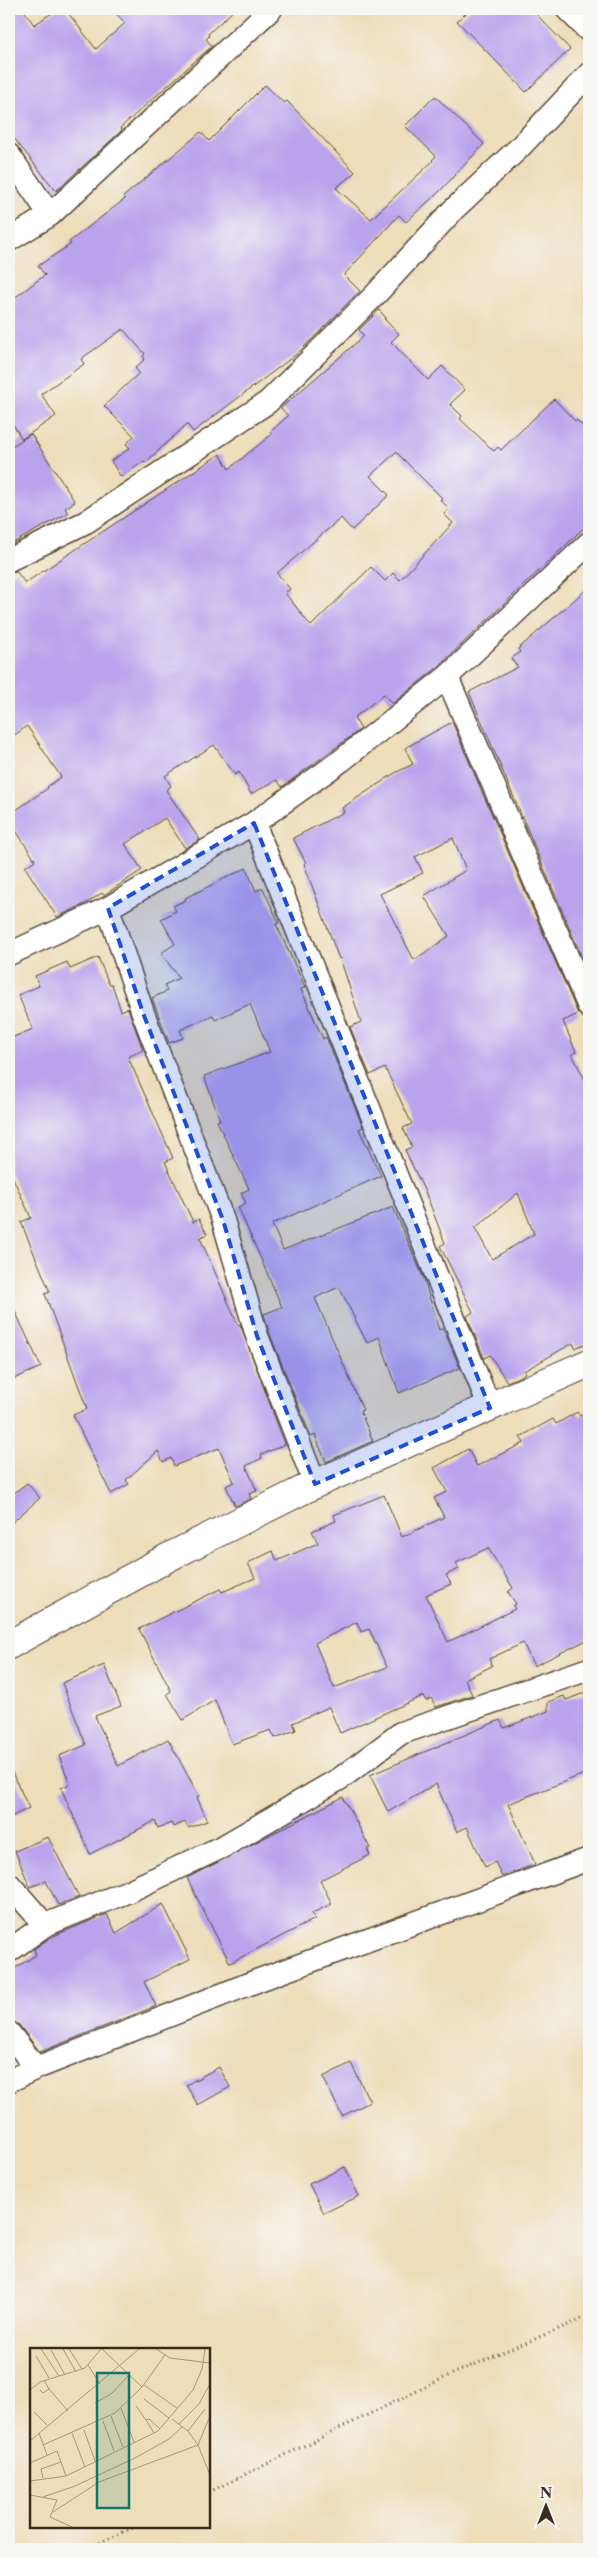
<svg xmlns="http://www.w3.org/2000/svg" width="598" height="2558" viewBox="0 0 598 2558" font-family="'Libre Caslon Text',serif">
	<rect width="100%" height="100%" fill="#f6f6f2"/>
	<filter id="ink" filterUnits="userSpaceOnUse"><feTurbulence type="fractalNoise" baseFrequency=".02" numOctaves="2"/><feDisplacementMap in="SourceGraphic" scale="10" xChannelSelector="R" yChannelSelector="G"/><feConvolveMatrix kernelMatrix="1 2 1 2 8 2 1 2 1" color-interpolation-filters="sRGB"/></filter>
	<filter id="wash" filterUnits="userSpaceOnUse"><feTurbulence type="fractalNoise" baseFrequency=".0096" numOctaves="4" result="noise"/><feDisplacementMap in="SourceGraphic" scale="20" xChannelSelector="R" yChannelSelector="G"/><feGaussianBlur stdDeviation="1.12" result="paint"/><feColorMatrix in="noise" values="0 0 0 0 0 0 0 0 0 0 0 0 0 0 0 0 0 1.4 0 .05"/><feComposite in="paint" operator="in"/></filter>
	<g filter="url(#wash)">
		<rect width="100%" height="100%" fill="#edddb9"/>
		<g id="blocks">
			<path fill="#b9a3ed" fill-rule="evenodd" d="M 9,9 L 23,9 L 34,25 L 58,9 L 65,9 L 96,49 L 125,23 L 112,9 L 235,9 L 208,34 L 209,36 L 206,39 L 212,46 L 120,128 L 122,130 L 56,191 L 9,132 Z
				M 471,9 L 531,9 L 570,49 L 526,92 L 457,21 Z
				M 265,85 L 284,103 L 287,101 L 355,172 L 336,188 L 371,219 L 433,161 L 432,160 L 436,156 L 405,126 L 435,96 L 484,144 L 440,191 L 406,222 L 399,215 L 344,275 L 360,291 L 298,353 L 193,432 L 187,424 L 145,463 L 144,461 L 121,477 L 111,461 L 130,448 L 126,444 L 134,436 L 104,406 L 139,373 L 135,368 L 145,359 L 143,356 L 145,354 L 123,329 L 81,359 L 84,364 L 41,394 L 56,416 L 22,439 L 9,418 L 9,302 L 45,275 L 38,266 L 71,244 L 69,242 L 125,199 L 123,197 L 201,132 L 209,141 Z
				M 379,310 L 386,318 L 384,319 L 399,334 L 391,342 L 428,380 L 442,366 L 465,390 L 450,404 L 462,416 L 460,419 L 494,451 L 498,447 L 501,450 L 554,399 L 575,421 L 577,420 L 589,433 L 589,523 L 438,667 L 392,704 L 384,694 L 354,718 L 361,729 L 282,787 L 277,780 L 251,794 L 239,772 L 235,775 L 214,745 L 165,776 L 171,786 L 166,790 L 200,840 L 185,848 L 165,818 L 125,844 L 142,870 L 104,895 L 102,893 L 85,904 L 57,917 L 25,867 L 35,860 L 9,820 L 9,815 L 48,788 L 47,787 L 61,777 L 27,726 L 9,739 L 9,573 L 16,571 L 25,583 L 220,454 L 229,469 L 272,434 L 270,432 L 288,416 L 281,408 L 364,336 L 359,330 ZM 396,452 L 442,498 L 440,500 L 449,508 L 444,514 L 453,523 L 400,580 L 393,573 L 385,581 L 371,567 L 311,626 L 285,593 L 290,589 L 277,573 L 341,518 L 352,530 L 389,495 L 370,476 Z
				M 31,434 L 75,502 L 65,508 L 68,513 L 9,545 L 9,448 Z
				M 589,587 L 589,974 L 469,692 L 518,667 L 511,659 L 520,652 L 518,649 Z
				M 452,722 L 578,1014 L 563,1021 L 576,1052 L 572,1054 L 589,1088 L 589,1342 L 575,1348 L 573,1343 L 524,1371 L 525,1373 L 521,1376 L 507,1382 L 490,1355 L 484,1358 L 467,1316 L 473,1312 L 440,1246 L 445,1243 L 426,1194 L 405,1150 L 412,1147 L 403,1128 L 412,1124 L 385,1068 L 370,1075 L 350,1027 L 361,1022 L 340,958 L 339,959 L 304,864 L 306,863 L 293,838 L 344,812 L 342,808 L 395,773 L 413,764 L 405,748 ZM 453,838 L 466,870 L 424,896 L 449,936 L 414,960 L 380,894 L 423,873 L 415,857 ZM 518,1193 L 534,1234 L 492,1259 L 475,1228 Z
				M 246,868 L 256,891 L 263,888 L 279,923 L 276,924 L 305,987 L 301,989 L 323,1039 L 326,1037 L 363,1127 L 359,1129 L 381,1176 L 272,1224 L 283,1250 L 393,1207 L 424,1279 L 439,1330 L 443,1328 L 460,1368 L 399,1393 L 379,1337 L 367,1343 L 339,1287 L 315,1298 L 363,1410 L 360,1411 L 373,1441 L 326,1462 L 315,1435 L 311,1437 L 269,1332 L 264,1314 L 282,1307 L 238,1207 L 246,1203 L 241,1193 L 249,1189 L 217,1121 L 220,1120 L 204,1076 L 270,1052 L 250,1004 L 215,1020 L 213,1015 L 180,1030 L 183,1038 L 169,1043 L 152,998 L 167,991 L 164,985 L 179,978 L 161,953 L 175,944 L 161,919 L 176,911 L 173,906 L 186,900 L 185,898 Z
				M 98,957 L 109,984 L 112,984 L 121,1011 L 128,1008 L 143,1050 L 128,1057 L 173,1158 L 165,1162 L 193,1222 L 199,1219 L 207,1234 L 200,1238 L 238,1325 L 240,1324 L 285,1444 L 261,1455 L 262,1458 L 246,1466 L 257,1491 L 249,1494 L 251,1499 L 235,1506 L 226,1486 L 234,1482 L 219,1448 L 174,1466 L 171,1458 L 163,1462 L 158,1451 L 126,1480 L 129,1484 L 111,1494 L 73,1415 L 87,1409 L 45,1294 L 50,1292 L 21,1222 L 31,1218 L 9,1169 L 9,1039 L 33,1029 L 18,995 L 39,986 L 35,976 L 67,962 L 70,969 Z
				M 9,1298 L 41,1367 L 9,1381 Z
				M 589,1411 L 589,1639 L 534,1666 L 523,1643 L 489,1659 L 492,1666 L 465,1679 L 472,1695 L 436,1707 L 431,1698 L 426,1701 L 423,1696 L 340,1733 L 329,1707 L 293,1723 L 296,1730 L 275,1738 L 271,1730 L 232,1744 L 215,1700 L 183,1720 L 167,1694 L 171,1691 L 139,1629 L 220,1589 L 222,1592 L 255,1578 L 248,1563 L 273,1551 L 277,1561 L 318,1543 L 312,1531 L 336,1521 L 334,1515 L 384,1495 L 402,1537 L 444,1517 L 434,1498 L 447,1492 L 434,1468 L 468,1449 L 477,1466 L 524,1443 L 520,1437 L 553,1419 L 556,1424 L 577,1412 L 580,1416 ZM 488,1548 L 513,1588 L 508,1592 L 516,1604 L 513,1606 L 515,1609 L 448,1642 L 426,1595 L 451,1584 L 446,1575 L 459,1569 L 456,1563 ZM 357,1622 L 361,1632 L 369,1629 L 387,1667 L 334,1688 L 315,1643 Z
				M 27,1483 L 40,1498 L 9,1525 L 9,1497 Z
				M 104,1665 L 121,1706 L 95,1716 L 118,1766 L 168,1739 L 199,1796 L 197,1797 L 207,1821 L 188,1828 L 185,1822 L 173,1827 L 171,1823 L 158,1828 L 155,1821 L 90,1854 L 61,1788 L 70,1784 L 59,1756 L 86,1745 L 62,1683 Z
				M 589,1691 L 589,1772 L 508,1804 L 535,1864 L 502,1877 L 495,1862 L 485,1867 L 467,1827 L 457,1832 L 436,1784 L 388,1812 L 370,1775 L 500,1720 L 504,1728 L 548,1711 L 548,1702 L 564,1696 L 566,1700 Z
				M 9,1766 L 29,1808 L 9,1818 Z
				M 343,1797 L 370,1848 L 367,1849 L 370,1855 L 320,1880 L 332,1904 L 312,1913 L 315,1919 L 230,1963 L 187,1878 Z
				M 48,1837 L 79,1897 L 58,1905 L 46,1881 L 30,1887 L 15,1851 Z
				M 163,1904 L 190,1959 L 144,1982 L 156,2006 L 40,2052 L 19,2025 L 9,2020 L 9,1972 L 36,1955 L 34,1949 L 51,1937 L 107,1914 L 116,1933 Z
				M 351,2063 L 370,2102 L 342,2116 L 323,2077 Z
				M 219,2067 L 230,2087 L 198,2105 L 186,2085 Z
				M 345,2167 L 359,2196 L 324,2213 L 309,2184 Z"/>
		</g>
	</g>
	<g filter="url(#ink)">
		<use href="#blocks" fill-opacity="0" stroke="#564535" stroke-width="1"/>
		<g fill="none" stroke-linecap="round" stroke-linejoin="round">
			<g stroke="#564535" stroke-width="25">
				<path id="minor" d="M 567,9 L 589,31
					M 9,155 L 50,215
					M 9,240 L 50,215 L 271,9
					M 9,560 L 86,522 L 268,402 L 376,294 L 454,209 L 519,148 L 589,74
					M 447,677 L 589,1007
					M 254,823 L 490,1408
					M 108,908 L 143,1013 L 223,1220 L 257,1336 L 315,1484
					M 9,954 L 108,908 L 254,823 L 342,760 L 447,677 L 589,543
					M 9,1884 L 45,1925
					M 9,1951 L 45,1925 L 129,1891 L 224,1846 L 341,1778 L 401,1733 L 589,1669
					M 9,2033 L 36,2068
					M 9,2081 L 36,2068 L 259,1980 L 589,1859"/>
			</g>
			<g stroke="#564535" stroke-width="30">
				<path id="major" d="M 9,1645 L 169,1557 L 315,1484 L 589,1363"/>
			</g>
			<path stroke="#564535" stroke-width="3" stroke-dasharray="1 4" stroke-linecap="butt" d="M 209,2492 L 450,2375 L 589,2316
				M 86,2549 L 135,2527"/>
			<use href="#minor" stroke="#fff" stroke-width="22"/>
			<use href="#major" stroke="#fff" stroke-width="28"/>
		</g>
	</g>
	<path fill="#1d4ed8" fill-opacity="0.2" stroke="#1d4ed8" stroke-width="4" stroke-dasharray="10 6" stroke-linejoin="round" d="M 254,823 L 490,1408 L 315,1484 L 257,1336 L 223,1220 L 143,1013 L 108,908 Z"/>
	<g transform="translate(30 2348)">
		<rect width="180" height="180" fill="#edddb9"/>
		<path fill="none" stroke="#a6957b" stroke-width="1" d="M 11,1 L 29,28M 33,1 L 46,24M 39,1 L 52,21M 72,1 L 112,39M 126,1 L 140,10 L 180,15M 21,2 L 35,27M 6,8 L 19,30M 58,17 L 70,36M 114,37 L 147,60M 19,41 L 38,63M 0,42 L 10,34 L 55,20 L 71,1M 10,42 L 13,45 L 19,41 L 14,32M 114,51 L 139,70M 65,55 L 81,46 L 99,27M 106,58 L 116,72 L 119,71 L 130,81M 91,60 L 104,94M 4,64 L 17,77M 81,68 L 93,99M 180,68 L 168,97 L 180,127M 116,72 L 124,85M 73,73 L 84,103M 149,76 L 169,56 L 180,36M 54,82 L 65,113M 158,83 L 175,61M 9,85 L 17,107M 42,85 L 55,119M 0,93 L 109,1M 13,97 L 85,65 L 112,39 L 135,7M 0,115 L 27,103 L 36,128M 13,130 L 11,121 L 31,114M 0,133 L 36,128 L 128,83 L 163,42 L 172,21 L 175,1M 0,147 L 27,152 L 20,169 L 42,179M 13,149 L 45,138 L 105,110 L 139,91 L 152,79M 23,164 L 69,134 L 168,97 L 158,83 L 142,71"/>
		<path fill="#0f766e" fill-opacity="0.15" stroke="#0f766e" stroke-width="2.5" d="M 67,25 L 99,25 L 99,160 L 67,160 Z"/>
		<rect width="180" height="180" fill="none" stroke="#3b2a1e" stroke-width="2.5"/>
	</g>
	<rect width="598" height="2558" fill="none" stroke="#f6f6f2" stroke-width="30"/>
	<g transform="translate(546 2506)" stroke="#f6f6f2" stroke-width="4" paint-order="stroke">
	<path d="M0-4L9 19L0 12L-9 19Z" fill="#3b2a1e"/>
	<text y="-8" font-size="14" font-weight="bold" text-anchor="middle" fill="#3b2a1e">N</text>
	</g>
</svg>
